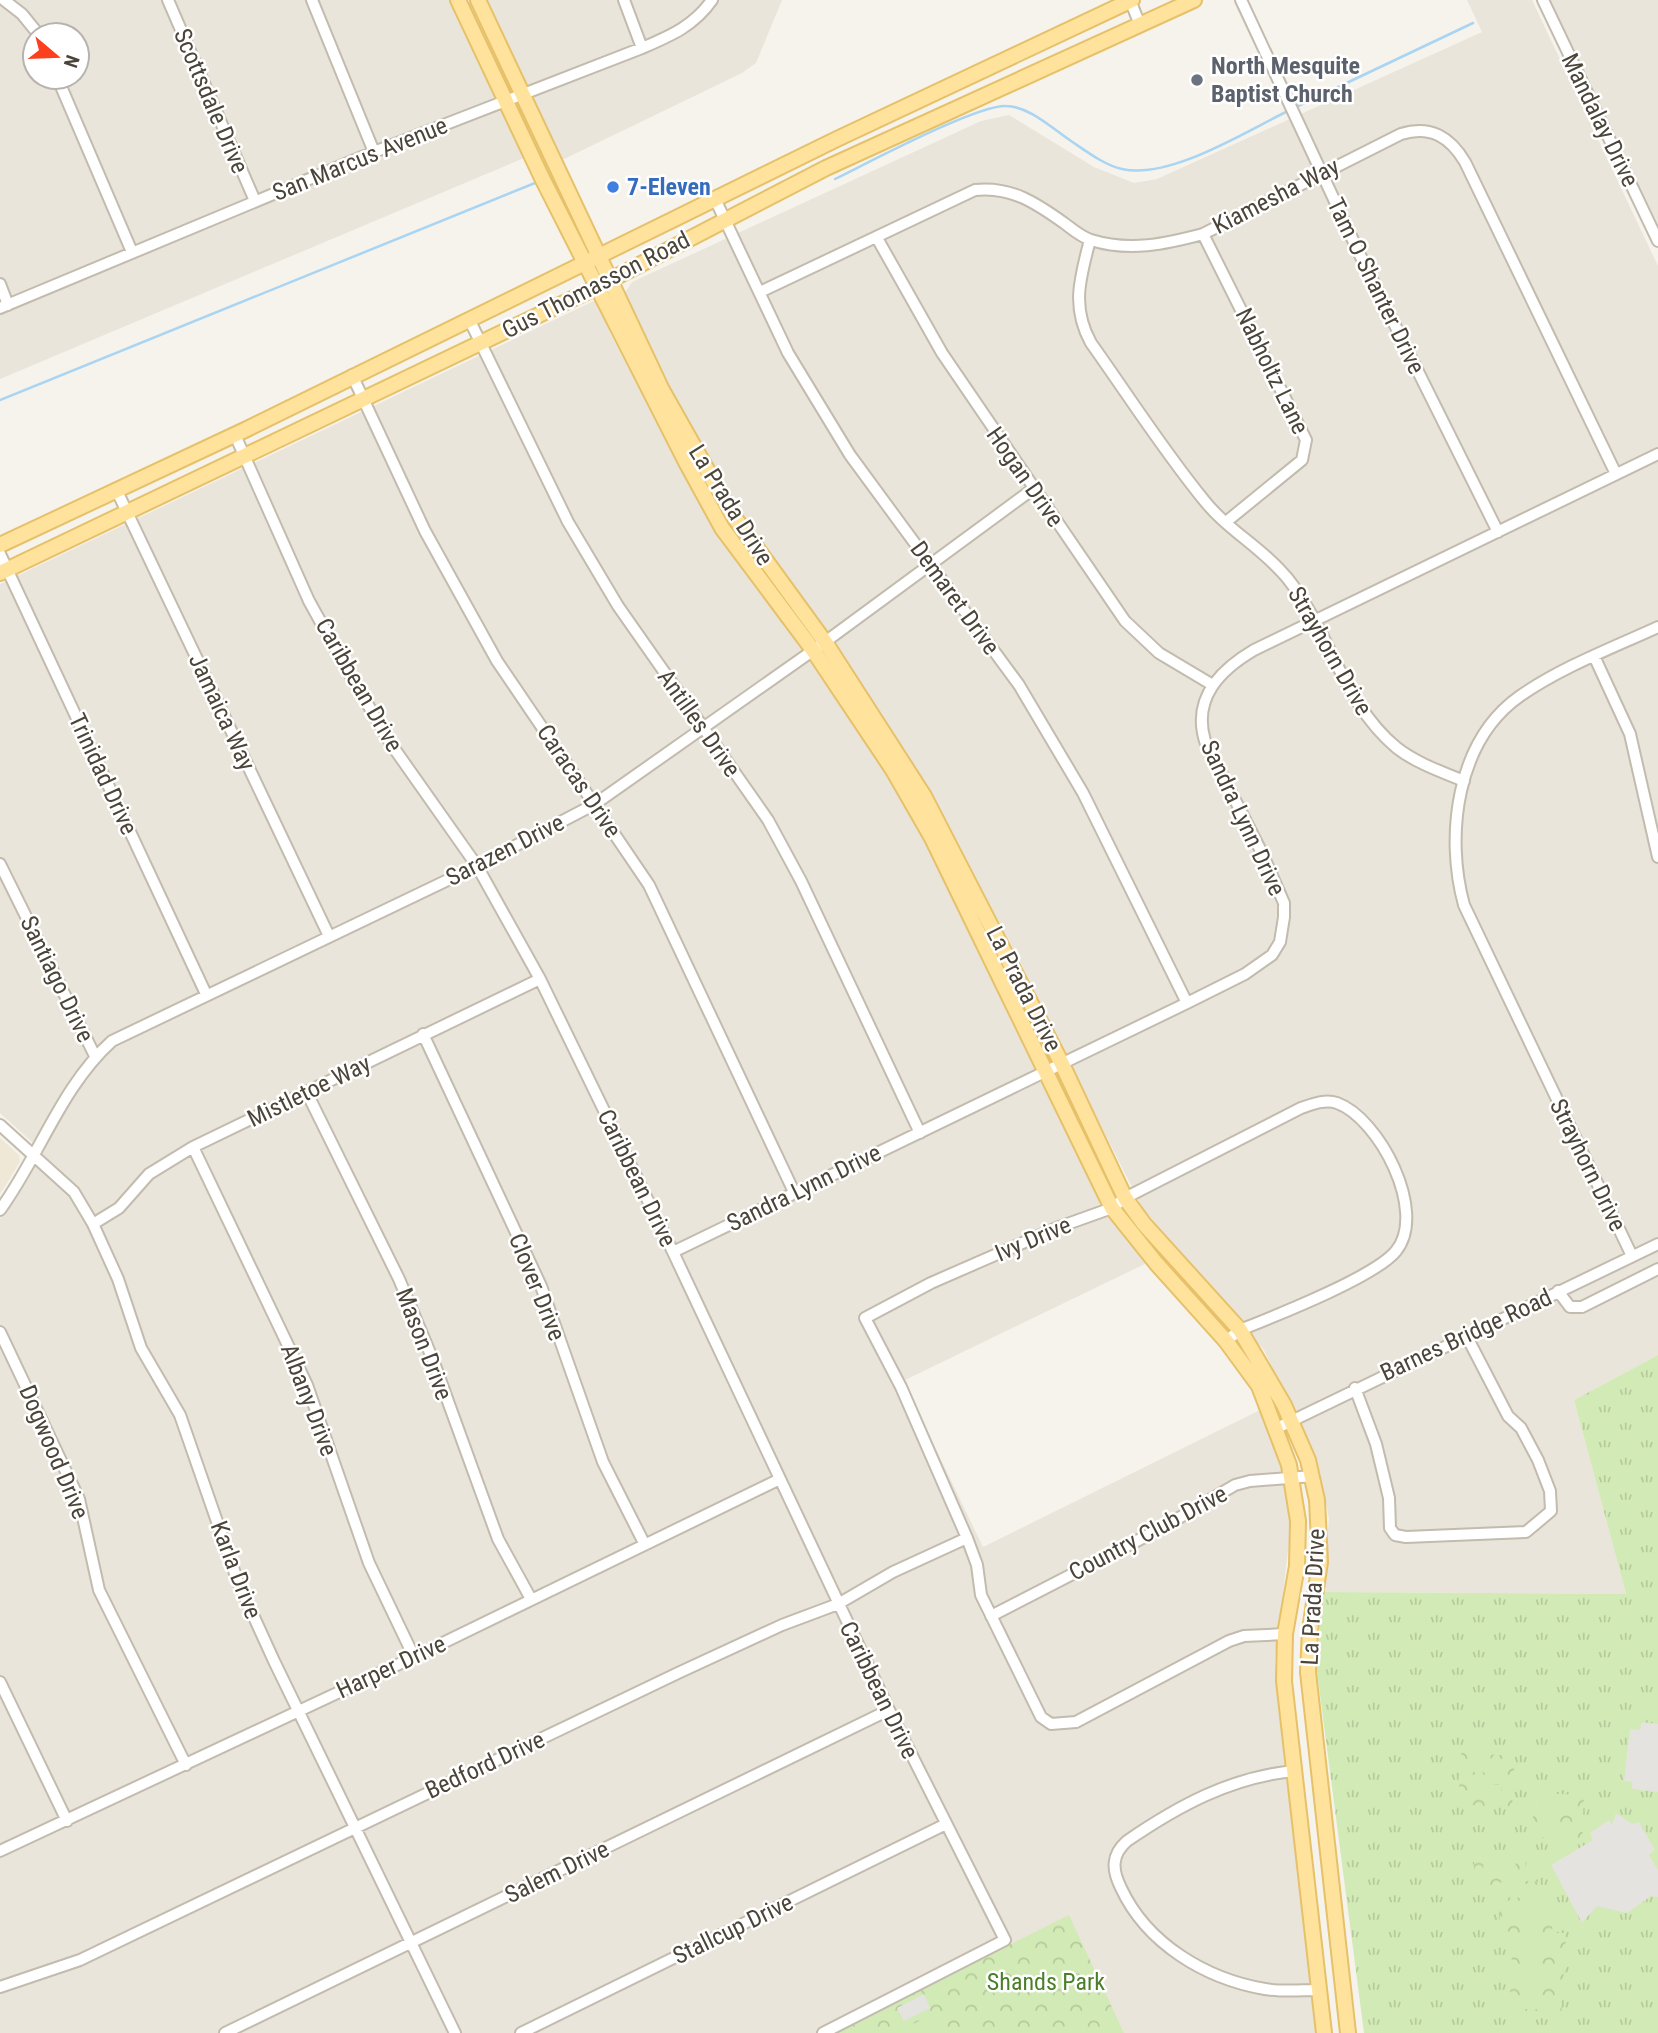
<svg xmlns="http://www.w3.org/2000/svg" width="1658" height="2033" viewBox="0 0 1658 2033" font-family="'Roboto Condensed',sans-serif">
	<defs>
		<pattern id="grass-tufts" width="24" height="20" patternUnits="userSpaceOnUse" patternTransform="scale(1.75)"><rect width="24" height="20" fill="#d2eab5"/><path d="M3 7l-1-3M5 7V3M7 7l1-3M15 17l-1-3M17 17v-4M19 17l1-3" fill="none" stroke="#b6ca9c"/></pattern>
		<pattern id="forest-crowns" width="20" height="18" patternUnits="userSpaceOnUse" patternTransform="scale(1.75)"><rect width="20" height="18" fill="#d2eab5"/><path d="M2 6a3 3 0 1 1 6 0M12 15a3 3 0 1 1 6 0" fill="none" stroke="#b6ca9c"/></pattern>
	</defs>
	<rect width="100%" height="100%" fill="#f6f3ec"/>
	<path fill="#eae5da" fill-rule="evenodd" d="M 0,0 L 450,0 L 524,158 L 0,379 ZM 35,35 L 77,35 L 77,77 L 35,77 Z
		M 484,0 L 782,0 L 756,63 L 742,73 L 560,161 Z
		M 1467,0 L 1532,0 L 1658,266 L 1658,1355 L 1574,1400 L 1626,1594 L 1323,1592 L 1329,1518 L 1318,1464 L 1264,1350 L 1143,1209 L 951,829 L 905,750 L 727,499 L 667,386 L 625,293 L 632,282 L 981,121 L 1009,115 L 1094,167 L 1134,183 L 1157,179 L 1482,32 Z
		M 1549,0 L 1658,0 L 1658,224 Z
		M 598,299 L 610,333 L 697,500 L 888,773 L 929,839 L 1074,1150 L 1097,1192 L 1149,1262 L 903,1381 L 983,1547 L 1260,1410 L 1270,1434 L 1287,1488 L 1290,1534 L 1275,1660 L 1318,2033 L 0,2033 L 0,1219 L 42,1151 L 0,1113 L 0,584 Z"/>
	<path fill="#efe8d6" d="M 0,1138 L 19,1155 L 20,1162 L 0,1194 Z"/>
	<path fill="url(#grass-tufts)" d="M 1658,1355 L 1658,2033 L 1364,2033 L 1316,1664 L 1323,1592 L 1626,1594 L 1574,1400 Z"/>
	<path fill="url(#forest-crowns)" d="M 1461,1753 L 1515,1756 L 1512,1808 L 1458,1804 Z
		M 1534,1793 L 1584,1795 L 1582,1843 L 1532,1842 Z
		M 1475,1853 L 1526,1856 L 1525,1881 L 1540,1882 L 1538,1907 L 1553,1908 L 1552,1933 L 1566,1933 L 1561,2019 L 1509,2017 L 1513,1932 L 1499,1931 L 1500,1906 L 1486,1905 L 1487,1880 L 1473,1879 Z
		M 1069,1915 L 1124,2033 L 834,2033 Z"/>
	<path fill="#d2eab5" d="M 1470,1757 L 1503,1759 L 1502,1773 L 1470,1772 Z
		M 1469,1783 L 1502,1785 L 1501,1799 L 1468,1798 Z
		M 1543,1797 L 1576,1799 L 1575,1814 L 1543,1812 Z
		M 1542,1822 L 1575,1824 L 1574,1839 L 1541,1837 Z
		M 1484,1857 L 1516,1858 L 1515,1873 L 1483,1871 Z
		M 1497,1882 L 1530,1884 L 1529,1898 L 1496,1897 Z
		M 1511,1908 L 1543,1910 L 1543,1924 L 1510,1923 Z
		M 1523,1934 L 1556,1936 L 1555,1951 L 1523,1949 Z
		M 1522,1968 L 1555,1970 L 1554,1984 L 1521,1983 Z
		M 1521,1994 L 1553,1996 L 1553,2010 L 1520,2009 Z
		M 935,2013 L 945,2033 L 913,2033 L 909,2026 Z"/>
	<path fill="#e5e3e0" d="M 1641,1722 L 1658,1724 L 1658,1792 L 1632,1789 L 1632,1782 L 1624,1781 L 1630,1729 L 1640,1730 Z
		M 1616,1813 L 1632,1824 L 1639,1822 L 1655,1850 L 1649,1855 L 1658,1870 L 1658,1897 L 1651,1896 L 1627,1913 L 1597,1906 L 1582,1923 L 1551,1865 L 1593,1840 L 1590,1833 L 1609,1820 L 1612,1825 Z
		M 924,1994 L 930,2008 L 904,2021 L 897,2008 Z"/>
	<g fill="none" stroke-linecap="round" stroke-linejoin="round">
		<path stroke="#a9d4f2" stroke-width="2.5" d="M 1296,107 L 1473,23
			M 835,179 C 868,163 976,105 1006,106 C 1029,106 1053,129 1071,141 C 1086,151 1104,165 1122,169 C 1170,180 1246,131 1290,110
			M 0,400 L 535,183"/>
		<g stroke="#c2bbae" stroke-width="14">
			<path id="minor" d="M 4,0 L 22,14 L 39,35
				M 168,0 L 255,201
				M 312,0 L 374,152
				M 624,0 L 642,48
				M 1130,0 L 1140,25
				M 1241,0 L 1359,253 L 1498,532
				M 1543,0 L 1658,241
				M 57,77 L 132,252
				M 715,199 L 788,353 L 850,455 L 1019,685 L 1083,793 L 1187,1003
				M 1203,234 L 1306,440 L 1302,460 L 1226,522
				M 877,238 L 942,353 L 1125,621 L 1159,653 L 1211,684
				M 1090,240 C 1080,278 1071,307 1091,343 C 1128,395 1163,450 1203,499 C 1227,530 1263,548 1288,579 C 1330,632 1343,704 1397,748 C 1416,763 1442,772 1464,781
				M 0,284 L 8,305
				M 760,292 L 975,190 C 1011,186 1036,203 1064,223 C 1072,229 1081,237 1091,240 C 1129,252 1166,244 1203,234 L 1401,134 C 1431,125 1450,137 1465,162 L 1616,474
				M 0,308 L 374,152 L 642,48 C 670,36 694,26 712,0
				M 469,319 L 568,522 L 618,606 L 768,820 L 801,881 L 920,1133
				M 352,375 L 425,531 L 497,661 L 649,885 L 794,1192
				M 235,435 L 309,601 L 345,666 L 391,744 L 477,866 L 540,979 L 673,1252 L 889,1710 L 1005,1940 L 823,2033
				M 116,489 L 329,936
				M 0,554 L 206,994
				M 1594,656 L 1630,734 L 1658,857
				M 0,864 L 95,1056
				M 423,1034 L 541,1286 L 603,1462 L 644,1543
				M 307,1093 L 399,1279 L 433,1360 L 498,1539 L 531,1599
				M 0,1125 L 74,1192 L 93,1224 L 118,1279 L 141,1348 L 180,1415 L 238,1582 L 274,1661 L 455,2033
				M 193,1147 L 307,1385 L 369,1563 L 414,1657
				M 0,1210 C 40,1155 61,1087 112,1041 L 477,866 L 595,804 L 825,642 L 1033,489
				M 93,1224 L 119,1208 L 149,1174 L 193,1147 L 540,979
				M 673,1252 L 1187,1003 L 1245,974 L 1272,955 L 1280,942 L 1284,917 L 1284,903 L 1262,853 L 1205,741 C 1192,698 1220,670 1254,650 L 1658,454
				M 1632,1256 L 1464,905 C 1445,836 1456,741 1520,696 C 1562,667 1612,648 1658,627
				M 1558,1291 L 1570,1307 L 1582,1307 L 1658,1269
				M 0,1332 L 79,1499 L 99,1590 L 186,1765
				M 1226,1341 L 1240,1330 C 1275,1316 1375,1277 1396,1251 C 1428,1212 1379,1118 1337,1103 C 1325,1099 1313,1104 1301,1108 L 1125,1198 L 1112,1208 L 1059,1227 L 931,1283 L 865,1318 L 901,1387 L 967,1538 L 977,1565 L 981,1595 L 1041,1717 L 1051,1724 L 1076,1722 L 1229,1641 L 1244,1636 L 1285,1634
				M 1355,1388 L 1376,1444 L 1389,1498 L 1390,1528 L 1395,1535 L 1406,1537 L 1526,1532 L 1551,1511 L 1550,1491 L 1538,1460 L 1521,1428 L 1508,1416 L 1466,1335
				M 1275,1429 L 1658,1244
				M 991,1616 L 1160,1529 L 1235,1485 L 1250,1481 L 1313,1476
				M 0,1682 L 67,1821
				M 1294,1771 C 1231,1777 1178,1806 1127,1841 C 1111,1855 1112,1870 1121,1888 C 1147,1944 1206,1979 1265,1989 C 1283,1992 1301,1990 1319,1990
				M 0,1851 L 414,1657 L 780,1479
				M 0,1987 L 80,1960 L 678,1673 L 782,1625 L 838,1604 L 893,1572 L 967,1538
				M 225,2033 L 889,1710
				M 521,2033 L 944,1825"/>
		</g>
		<g stroke="#e6c16a" stroke-width="18">
			<path id="major" d="M 458,0 L 542,178 L 687,464 L 722,528 L 813,650 L 893,770 L 932,838 L 1112,1208 L 1156,1263 L 1226,1341 L 1259,1386 L 1289,1465 L 1298,1521 L 1297,1566 L 1285,1634 L 1284,1681 L 1324,2033
				M 478,0 L 662,390 L 732,514 L 825,642 L 924,796 L 1062,1064 L 1125,1198 L 1144,1224 L 1240,1330 L 1284,1405 L 1308,1460 L 1317,1500 L 1320,1562 L 1310,1630 L 1308,1672 L 1348,2033
				M 0,545 L 247,429 L 837,139 L 1132,0
				M 0,573 L 589,291 L 826,168 L 1194,0"/>
		</g>
		<use href="#minor" stroke="#fff" stroke-width="10"/>
		<use href="#major" stroke="#ffe39c" stroke-width="14"/>
	</g>
	<circle fill="#6b7280" stroke="#fff" stroke-width="2.5" cx="1197" cy="80" r="7"/>
	<circle fill="#3f7fe0" stroke="#fff" stroke-width="2.5" cx="613" cy="187" r="7"/>
	<g text-anchor="middle" dominant-baseline="central" stroke-width="5" stroke-linejoin="round" paint-order="stroke">
		<g font-size="24" font-weight="bold" fill="#5b616d" stroke="#fff" text-anchor="start">
			<text x="1211" y="66">North Mesquite<tspan x="1211" dy="28">Baptist Church</tspan></text>
		</g>
		<g font-size="24" fill="#4b4439" stroke="#fff">
			<text transform="translate(211 101) rotate(67)">Scottsdale Drive</text>
			<text transform="translate(1600 120) rotate(64)">Mandalay Drive</text>
			<text transform="translate(360 159) rotate(-22)">San Marcus Avenue</text>
			<text transform="translate(1276 196) rotate(-27)">Kiamesha Way</text>
			<text transform="translate(596 285) rotate(-27)">Gus Thomasson Road</text>
			<text transform="translate(1376 286) rotate(64)">Tam O Shanter Drive</text>
			<text transform="translate(1272 371) rotate(64)">Nabholtz Lane</text>
			<text transform="translate(1025 477) rotate(55)">Hogan Drive</text>
			<text transform="translate(731 505) rotate(58)">La Prada Drive</text>
			<text transform="translate(955 598) rotate(54)">Demaret Drive</text>
			<text transform="translate(1330 651) rotate(60)">Strayhorn Drive</text>
			<text transform="translate(359 685) rotate(60)">Caribbean Drive</text>
			<text transform="translate(222 712) rotate(65)">Jamaica Way</text>
			<text transform="translate(699 723) rotate(55)">Antilles Drive</text>
			<text transform="translate(103 774) rotate(65)">Trinidad Drive</text>
			<text transform="translate(579 781) rotate(56)">Caracas Drive</text>
			<text transform="translate(1243 818) rotate(65)">Sandra Lynn Drive</text>
			<text transform="translate(505 850) rotate(-27)">Sarazen Drive</text>
			<text transform="translate(57 979) rotate(64)">Santiago Drive</text>
			<text transform="translate(1024 989) rotate(63)">La Prada Drive</text>
			<text transform="translate(309 1091) rotate(-26)">Mistletoe Way</text>
			<text transform="translate(1588 1165) rotate(64)">Strayhorn Drive</text>
			<text transform="translate(637 1178) rotate(64)">Caribbean Drive</text>
			<text transform="translate(804 1188) rotate(-26)">Sandra Lynn Drive</text>
			<text transform="translate(1033 1239) rotate(-23)">Ivy Drive</text>
			<text transform="translate(537 1287) rotate(68)">Clover Drive</text>
			<text transform="translate(1466 1335) rotate(-25)">Barnes Bridge Road</text>
			<text transform="translate(424 1344) rotate(69)">Mason Drive</text>
			<text transform="translate(309 1400) rotate(69)">Albany Drive</text>
			<text transform="translate(54 1452) rotate(67)">Dogwood Drive</text>
			<text transform="translate(1148 1533) rotate(-28)">Country Club Drive</text>
			<text transform="translate(236 1570) rotate(69)">Karla Drive</text>
			<text transform="translate(1313 1597) rotate(-87)">La Prada Drive</text>
			<text transform="translate(391 1667) rotate(-25)">Harper Drive</text>
			<text transform="translate(879 1690) rotate(64)">Caribbean Drive</text>
			<text transform="translate(485 1765) rotate(-25)">Bedford Drive</text>
			<text transform="translate(557 1872) rotate(-26)">Salem Drive</text>
			<text transform="translate(733 1929) rotate(-26)">Stallcup Drive</text>
		</g>
		<g font-size="24" font-weight="bold" fill="#366cbe" stroke="#fff" text-anchor="start">
			<text x="627" y="187">7-Eleven</text>
		</g>
		<g font-size="24" fill="#4a7f2a" stroke="#fff">
			<text x="1046" y="1982">Shands Park</text>
		</g>
	</g>
	<g transform="translate(56 56) rotate(109)"><circle r="33" fill="#ffffff" stroke="#b7b4b0" stroke-width="2"/>
	<path d="M0-5L12 26L0 18L-12 26Z" fill="#fc3f1d"/>
	<text y="-10" font-size="19" font-weight="bold" text-anchor="middle" fill="#4b4439">N</text>
	</g>
</svg>
